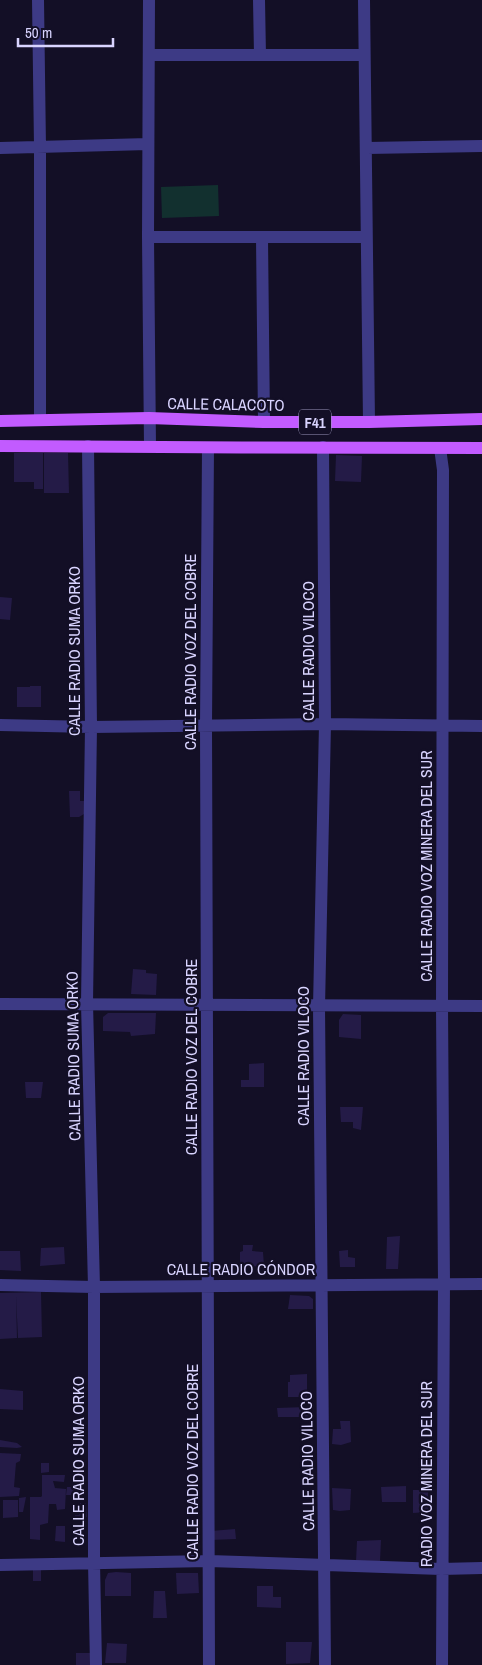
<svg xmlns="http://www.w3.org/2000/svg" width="482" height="1665" viewBox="0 0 482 1665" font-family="'Archivo Narrow',sans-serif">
	<rect width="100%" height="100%" fill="#130f26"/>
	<path fill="#12302f" d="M 218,185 L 219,216 L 162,218 L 161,187 Z"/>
	<path fill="#241b47" d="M 14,453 L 43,453 L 43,489 L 34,489 L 34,482 L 14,482 Z
		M 44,453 L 68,453 L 69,493 L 44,493 Z
		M 336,455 L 362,456 L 361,482 L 335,481 Z
		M 0,597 L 12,598 L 10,620 L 0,619 Z
		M 30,686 L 41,686 L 41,707 L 17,707 L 17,687 L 30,687 Z
		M 69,791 L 80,791 L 80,801 L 84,801 L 84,814 L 79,817 L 70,817 Z
		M 133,969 L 146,970 L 146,973 L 157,974 L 156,995 L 131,994 Z
		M 108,1013 L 156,1013 L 155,1034 L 131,1036 L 130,1032 L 103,1031 L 103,1017 Z
		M 343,1014 L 361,1015 L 361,1039 L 339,1037 L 339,1020 Z
		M 264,1063 L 264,1087 L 241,1087 L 241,1080 L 249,1080 L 249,1064 Z
		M 25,1082 L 43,1082 L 41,1098 L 26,1098 Z
		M 340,1107 L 363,1107 L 361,1130 L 353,1128 L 353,1122 L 341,1122 Z
		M 400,1236 L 398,1269 L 386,1269 L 387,1237 Z
		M 243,1245 L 253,1245 L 252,1251 L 263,1252 L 264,1266 L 240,1267 L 240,1252 L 243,1251 Z
		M 64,1247 L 65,1264 L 40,1266 L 41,1248 Z
		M 348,1250 L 348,1257 L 355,1258 L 355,1267 L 340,1267 L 339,1251 Z
		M 0,1251 L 20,1251 L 21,1271 L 0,1270 Z
		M 41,1292 L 42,1337 L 18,1338 L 16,1296 L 17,1338 L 0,1339 L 0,1293 Z
		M 290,1295 L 309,1296 L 313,1299 L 313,1309 L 288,1309 Z
		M 307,1374 L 307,1397 L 288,1397 L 288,1382 L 290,1382 L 290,1375 Z
		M 0,1389 L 23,1391 L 23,1410 L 0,1409 Z
		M 306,1407 L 308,1417 L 278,1417 L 277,1408 Z
		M 340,1421 L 350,1421 L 351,1442 L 341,1445 L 332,1444 L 333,1429 L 341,1429 Z
		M 0,1440 L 17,1443 L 22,1447 L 17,1448 L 0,1447 Z
		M 0,1453 L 21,1454 L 20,1461 L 16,1463 L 14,1487 L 20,1488 L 19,1496 L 0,1497 Z
		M 41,1463 L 49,1463 L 49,1472 L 41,1473 Z
		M 42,1475 L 65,1475 L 64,1482 L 53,1481 L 55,1488 L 66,1489 L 65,1509 L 57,1510 L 56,1504 L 49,1504 L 48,1523 L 40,1525 L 40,1540 L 30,1539 L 30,1497 L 41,1497 L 42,1496 Z
		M 406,1486 L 406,1502 L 382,1502 L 381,1487 Z
		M 67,1487 L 82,1487 L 81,1495 L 66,1495 Z
		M 332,1488 L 351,1489 L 350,1510 L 340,1511 L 333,1510 Z
		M 413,1490 L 428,1490 L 428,1512 L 413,1513 Z
		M 26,1497 L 23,1512 L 19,1512 L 19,1498 Z
		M 3,1500 L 18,1500 L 18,1517 L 3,1518 Z
		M 80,1503 L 86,1503 L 87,1517 L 75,1518 L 75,1515 L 79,1515 Z
		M 56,1526 L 65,1526 L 65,1542 L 55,1541 Z
		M 235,1529 L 236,1539 L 210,1540 L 211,1531 Z
		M 381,1540 L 380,1561 L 356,1561 L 357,1541 Z
		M 41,1569 L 41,1581 L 33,1581 L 33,1570 Z
		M 116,1572 L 131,1573 L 131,1596 L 105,1596 L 105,1580 L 108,1573 Z
		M 176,1573 L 198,1573 L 199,1593 L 177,1594 Z
		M 257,1586 L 273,1586 L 273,1597 L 281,1597 L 281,1608 L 257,1607 Z
		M 154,1591 L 165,1591 L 167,1618 L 153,1618 Z
		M 286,1642 L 312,1642 L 310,1663 L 286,1664 Z
		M 107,1643 L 127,1644 L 126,1663 L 105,1663 Z
		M 76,1653 L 92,1653 L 92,1665 L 76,1665 Z"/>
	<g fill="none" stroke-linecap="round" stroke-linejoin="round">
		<path stroke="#3d3a85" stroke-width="12" d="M 38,0 L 40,147 L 40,420
			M 149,0 L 148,237 L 150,446
			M 259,0 L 260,55
			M 364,0 L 369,422
			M 150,55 L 364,55
			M 0,148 L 148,144
			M 367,148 L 482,146
			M 148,237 L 366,237
			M 262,238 L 264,422
			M 88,446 L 91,727 L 87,1003 L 94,1287 L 94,1562 L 96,1665
			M 323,447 L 325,724 L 319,1007 L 325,1665
			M 208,448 L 206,726 L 209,1665
			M 440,448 L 443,470 L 442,1007 L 444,1283 L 442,1665
			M 0,725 L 91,727 L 325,724 L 482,726
			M 0,1004 L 482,1006
			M 0,1285 L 94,1287 L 482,1284
			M 0,1565 L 209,1561 L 441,1569 L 482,1568"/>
		<path stroke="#c25bff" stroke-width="12" d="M 0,421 L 149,418 L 264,422 L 369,422 L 482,419
			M 0,446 C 161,447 321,448 482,448"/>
	</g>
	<g text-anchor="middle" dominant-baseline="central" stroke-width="4.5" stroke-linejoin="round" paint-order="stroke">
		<rect fill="#130f26" stroke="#9e99be" stroke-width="1" x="299" y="409.5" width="32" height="25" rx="4"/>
		<g font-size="15" font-weight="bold" fill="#d9d4ff">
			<text x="315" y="422">F41</text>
		</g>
		<g font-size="16" fill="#d9d4ff" stroke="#130f26">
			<text transform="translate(226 404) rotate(1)">CALLE CALACOTO</text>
			<text transform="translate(74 651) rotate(-90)">CALLE RADIO SUMA ORKO</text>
			<text transform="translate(308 651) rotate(-90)">CALLE RADIO VILOCO</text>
			<text transform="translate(190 652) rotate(-90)">CALLE RADIO VOZ DEL COBRE</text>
			<text transform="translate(426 866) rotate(-90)">CALLE RADIO VOZ MINERA DEL SUR</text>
			<text transform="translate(73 1056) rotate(-91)">CALLE RADIO SUMA ORKO</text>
			<text transform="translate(303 1056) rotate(-90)">CALLE RADIO VILOCO</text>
			<text transform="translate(191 1057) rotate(-90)">CALLE RADIO VOZ DEL COBRE</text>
			<text x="241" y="1269">CALLE RADIO CÓNDOR</text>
			<text transform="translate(78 1461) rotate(-90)">CALLE RADIO SUMA ORKO</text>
			<text transform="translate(307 1461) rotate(-91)">CALLE RADIO VILOCO</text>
			<text transform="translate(192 1462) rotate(-90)">CALLE RADIO VOZ DEL COBRE</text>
			<text transform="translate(426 1474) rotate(-90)">RADIO VOZ MINERA DEL SUR</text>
		</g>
	</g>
	<path d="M18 38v8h95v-8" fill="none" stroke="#d9d4ff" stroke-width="2.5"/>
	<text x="25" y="38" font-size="15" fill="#d9d4ff" stroke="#130f26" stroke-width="4" paint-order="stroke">50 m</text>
</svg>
